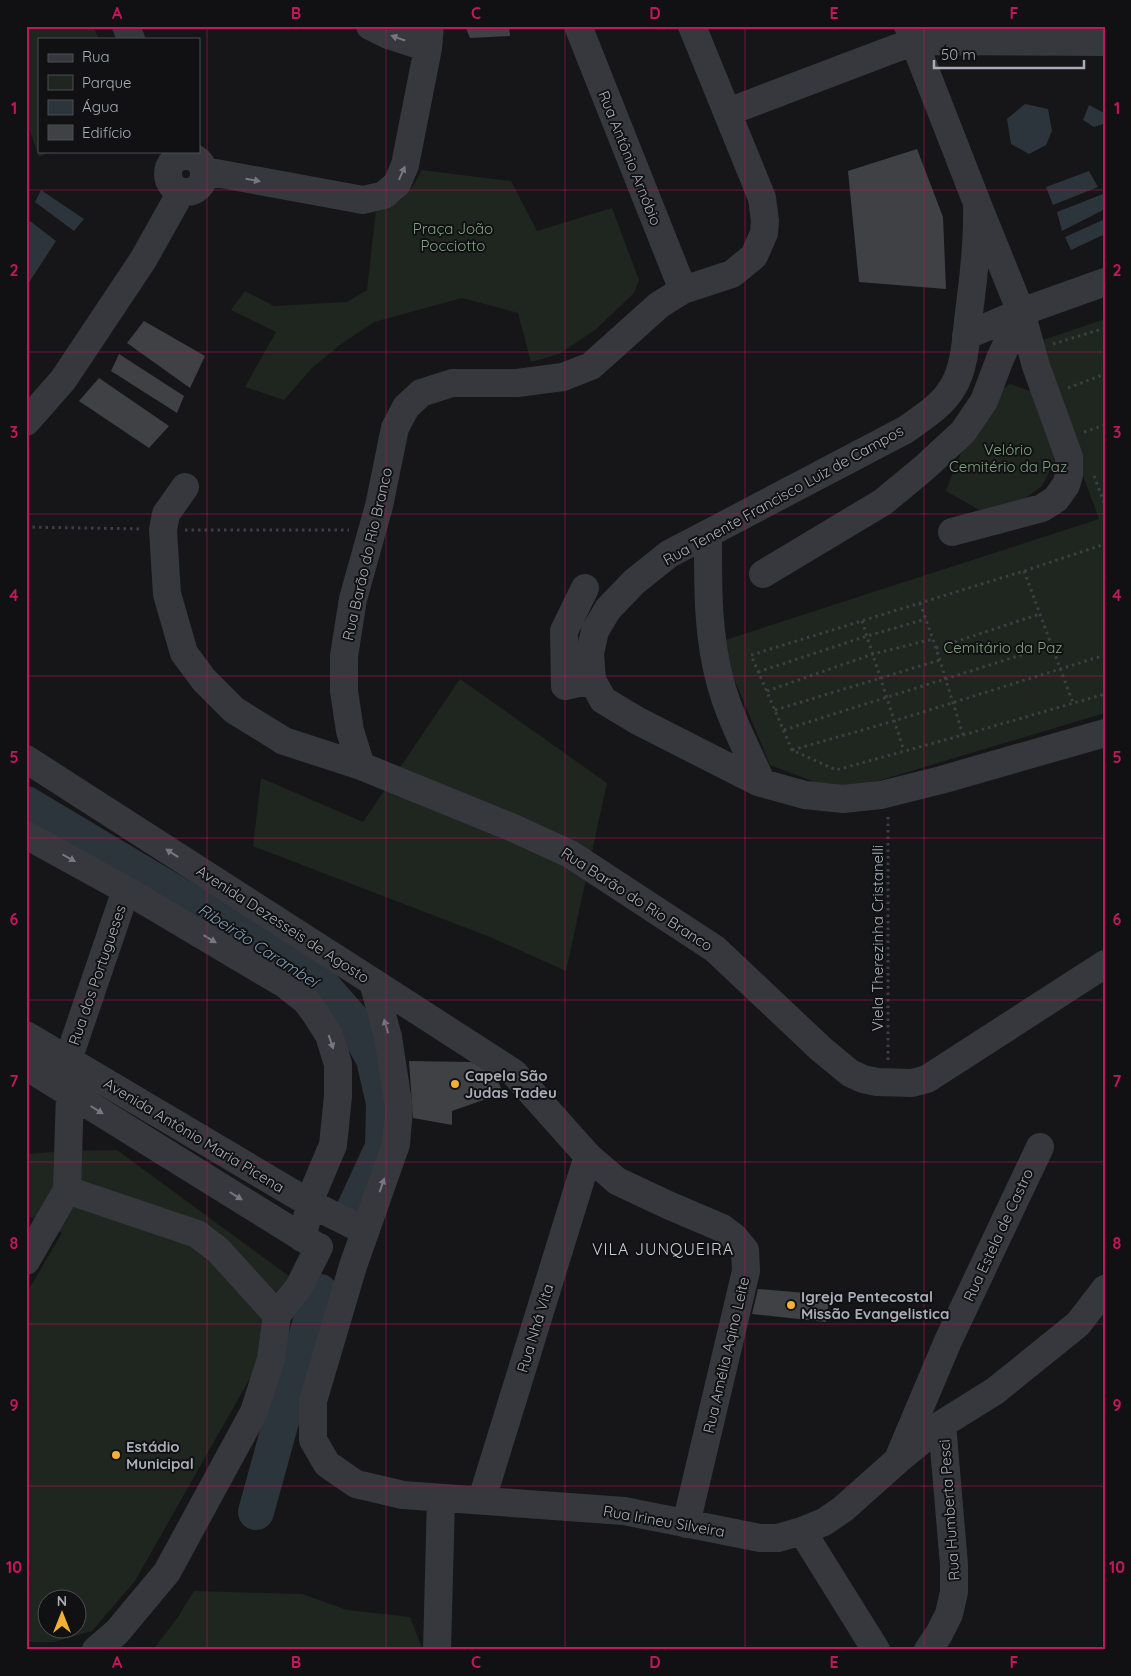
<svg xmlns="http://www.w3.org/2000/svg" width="1131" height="1676" viewBox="0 0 1131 1676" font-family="Quicksand,sans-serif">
	<rect width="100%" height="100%" fill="#161618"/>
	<path fill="#1e261f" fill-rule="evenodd" d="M 26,26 L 93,26 L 99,39 L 39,39 L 39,151 L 53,151 L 39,157 L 26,120 Z
		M 422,170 L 511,181 L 537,231 L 612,208 L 639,280 L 634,293 L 595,330 L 559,354 L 531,362 L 518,313 L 462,298 L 374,322 L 340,345 L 312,368 L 284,400 L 245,387 L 276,332 L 231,310 L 245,291 L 274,306 L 347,302 L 367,290 L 376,210 C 402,206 410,192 422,170 Z
		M 1105,319 L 1105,713 L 841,792 L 770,765 L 719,642 L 1099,519 L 1034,343 Z
		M 1010,384 L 1033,392 L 1056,458 L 1042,486 L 1012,508 L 979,510 L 946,491 L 958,459 L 996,393 Z
		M 460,679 L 607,783 L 566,971 L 490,937 L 253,846 L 261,778 L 363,822 Z
		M 117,1150 L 297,1282 L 278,1329 L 135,1581 L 92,1631 L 54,1642 L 26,1642 L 26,1294 L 62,1233 L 26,1215 L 26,1157 L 27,1154 L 65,1151 ZM 48,1598 L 78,1598 L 78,1628 L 48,1628 Z
		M 194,1591 L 302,1594 L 347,1610 L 410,1617 L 422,1648 L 421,1650 L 153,1650 L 178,1617 Z"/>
	<path fill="#2c353c" d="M 1025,104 L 1048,109 L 1052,131 L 1046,145 L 1029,154 L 1011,144 L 1007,119 Z
		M 1089,105 L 1104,113 L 1103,124 L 1094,127 L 1083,120 Z
		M 1089,171 L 1098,187 L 1053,205 L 1046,187 Z
		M 41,190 L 84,219 L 74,231 L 35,202 Z
		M 1103,194 L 1105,209 L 1062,231 L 1057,212 Z
		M 1105,219 L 1105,234 L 1071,250 L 1065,237 Z
		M 30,221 L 56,241 L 26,287 L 26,227 Z"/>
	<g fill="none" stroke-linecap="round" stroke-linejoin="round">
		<path stroke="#2c353c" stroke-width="36" d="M 26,804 L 287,960 L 323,987 L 352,1020 L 374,1059 L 384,1103 L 383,1147 L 351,1216
			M 256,1512 L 288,1396 L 320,1292"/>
	</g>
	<path fill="#404145" d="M 465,26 L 509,26 L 510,36 L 470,38 Z
		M 917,149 L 943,217 L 946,289 L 859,282 L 848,171 Z
		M 144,321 L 205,356 L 190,388 L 127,343 Z
		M 119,354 L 184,396 L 177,413 L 111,371 Z
		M 99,378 L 169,426 L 149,448 L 79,401 Z
		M 409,1061 L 471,1062 L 495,1074 L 503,1093 L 452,1111 L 452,1125 L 413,1118 Z
		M 758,1289 L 830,1295 L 826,1322 L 752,1314 Z"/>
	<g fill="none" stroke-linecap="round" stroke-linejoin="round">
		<path stroke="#3d3f44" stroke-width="3" stroke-dasharray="2.5 4" stroke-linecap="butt" d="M 1053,344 L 1105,328
			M 1068,388 L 1105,374
			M 1084,432 L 1105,425
			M 1094,476 L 1105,505
			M 26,527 L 142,529
			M 185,530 L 349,530
			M 1024,571 L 1073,703
			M 920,603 L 936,648 L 963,735 L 836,770 L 792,750 L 751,655 L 1024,571 L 1105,544
			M 862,621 L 904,751
			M 936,648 L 1040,614
			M 758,672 L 867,636 L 926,619
			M 767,691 L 873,654 L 933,639
			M 775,710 L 940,660
			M 784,730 C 873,701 963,674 1052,645
			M 963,735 L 1105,694
			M 792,750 L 894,721 L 1105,655
			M 888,1060 L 888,816"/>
		<path stroke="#37383d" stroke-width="28" d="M 126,26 L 131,39
			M 370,26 L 388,35 L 428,48
			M 578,26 L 683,290
			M 728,112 L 915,41 L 1105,42
			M168 174a18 18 0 1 1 36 0a18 18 0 1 1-36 0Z
			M 205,171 L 363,200 L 384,195 L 397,184 L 405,165 L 428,48 L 430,26
			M 977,203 C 978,243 973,281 968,321 C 966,342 964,369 953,387 C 941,407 923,417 905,430 L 669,554 L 634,582 L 608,609 L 595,631 L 590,653 L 592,680 L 603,700 L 638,721 L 758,782 L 805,795 L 843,799 L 881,795 L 941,780 L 1105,733
			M 966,336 L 1021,312 L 1105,282
			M 26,422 L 63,380 L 143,260 L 181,192
			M 185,487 L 166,514 L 163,530 L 167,594 L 184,653 L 204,680 L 234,710 L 284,741 L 361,766 L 511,827 L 570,854 L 715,949 L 821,1049 L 850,1073 L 863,1079 L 877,1082 L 912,1083 L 927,1079 L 1105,964
			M 952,532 L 1042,508 L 1056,499 L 1066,485 L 1069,475 L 1069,457 L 1036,366 L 1021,312
			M 708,534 C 708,583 707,633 720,681 C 729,716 747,750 762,783
			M 763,574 L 883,502 L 924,468 L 963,432 L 984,401 L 1000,359 L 1021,312 L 977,203 L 908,26
			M 585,588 L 564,631 L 565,686 L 592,680
			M 26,759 L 373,982 L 388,1037 L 399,1109 L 396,1144 L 353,1266 L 313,1401 L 313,1440 L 327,1464 L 356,1484 L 403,1495 L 624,1511 L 760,1538 L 778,1538 L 802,1531 L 824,1522 L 843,1509 L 898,1460 L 942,1424 L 995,1391 L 1078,1324 L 1105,1289
			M 361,766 L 350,731 L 344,691 L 344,656 L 353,599 L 379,506 L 395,428 L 406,407 L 421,393 L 452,383 L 517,383 L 563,377 L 591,366 L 659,305 L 683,290 L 732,274 L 754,256 L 764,233 L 765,221 L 762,198 L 692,26
			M 26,835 L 126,890 L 286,985 L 306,1001 L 315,1013 L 329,1035 L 338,1064 L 338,1096 L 333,1145 L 314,1190 L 302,1238
			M 373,982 L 514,1073 L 588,1156 L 617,1181 L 668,1205 L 722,1228 L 734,1237 L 745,1250 L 746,1271 L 686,1524
			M 26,1035 L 311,1204 L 365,1231
			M 68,1060 L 126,890
			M 26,1066 L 316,1246
			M 67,1190 L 197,1234 L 218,1250 L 277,1315
			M 26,1261 L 67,1190 L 70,1093
			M 899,1457 L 948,1341 L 1040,1147
			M 482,1499 L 588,1156
			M 802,1531 L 876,1650
			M 96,1650 L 117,1632 L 167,1572 L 254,1412 L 271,1359 L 277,1315 L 299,1287 L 319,1247
			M 437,1650 L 441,1499
			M 928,1650 L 939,1634 L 949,1614 L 954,1592 L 954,1565 L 942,1424"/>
	</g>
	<defs><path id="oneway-solid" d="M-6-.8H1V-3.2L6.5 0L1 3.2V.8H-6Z" transform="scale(1.25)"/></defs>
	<g fill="#757881">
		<use href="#oneway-solid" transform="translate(398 38) rotate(-161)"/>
		<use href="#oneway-solid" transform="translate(402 173) rotate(-66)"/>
		<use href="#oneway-solid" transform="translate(253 180) rotate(10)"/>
		<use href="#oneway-solid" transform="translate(172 853) rotate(-147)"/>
		<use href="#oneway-solid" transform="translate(69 858) rotate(29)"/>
		<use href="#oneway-solid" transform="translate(210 939) rotate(31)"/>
		<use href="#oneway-solid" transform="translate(386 1026) rotate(-105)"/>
		<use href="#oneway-solid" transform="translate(331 1042) rotate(71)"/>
		<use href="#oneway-solid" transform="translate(97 1110) rotate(32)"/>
		<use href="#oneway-solid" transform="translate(382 1185) rotate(-71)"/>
		<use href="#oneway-solid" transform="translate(236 1196) rotate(32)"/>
	</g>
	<path fill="none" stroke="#c2185b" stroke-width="1" stroke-opacity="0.55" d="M 207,26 L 207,1650M 386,26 L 386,1650M 565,26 L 565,1650M 745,26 L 745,1650M 924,26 L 924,1650M 26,190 L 1105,190M 26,352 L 1105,352M 26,514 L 1105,514M 26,676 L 1105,676M 26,838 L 1105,838M 26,1000 L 1105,1000M 26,1162 L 1105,1162M 26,1324 L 1105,1324M 26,1486 L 1105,1486"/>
	<g fill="#f2b134" stroke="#111113" stroke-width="2">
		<circle cx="455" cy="1084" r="5"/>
		<circle cx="791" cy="1305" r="5"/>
		<circle cx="116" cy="1455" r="5"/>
	</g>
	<g text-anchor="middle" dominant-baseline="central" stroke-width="4" stroke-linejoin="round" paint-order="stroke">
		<g font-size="15" fill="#a8adb8" stroke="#111113">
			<text transform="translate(630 158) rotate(68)">Rua Antônio Arnóbio</text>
			<text transform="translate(783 495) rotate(-29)">Rua Tenente Francisco Luiz de Campos</text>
			<text transform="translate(367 554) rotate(-77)">Rua Barão do Rio Branco</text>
			<text transform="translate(637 899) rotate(33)">Rua Barão do Rio Branco</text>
			<text transform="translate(283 924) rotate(33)">Avenida Dezesseis de Agosto</text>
			<text transform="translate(877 938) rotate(-90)">Viela Therezinha Cristanelli</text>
			<text transform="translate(97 975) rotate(-71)">Rua dos Portugueses</text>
			<text transform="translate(194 1135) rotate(31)">Avenida Antônio Maria Picena</text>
			<text transform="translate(998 1235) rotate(-65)">Rua Estela de Castro</text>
			<text transform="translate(535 1328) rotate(-73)">Rua Nhá Vita</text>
			<text transform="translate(726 1355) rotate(-77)">Rua Amélia Aqino Leite</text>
			<text transform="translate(949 1510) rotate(-94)">Rua Humberta Pesci</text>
			<text transform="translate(664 1521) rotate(10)">Rua Irineu Silveira</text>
		</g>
		<g font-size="15" fill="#7fa381" stroke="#111113">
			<text x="453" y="228">Praça João<tspan x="453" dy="17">Pocciotto</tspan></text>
			<text x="1008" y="449">Velório<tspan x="1008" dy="17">Cemitério da Paz</tspan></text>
			<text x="1003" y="647">Cemitário da Paz</text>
		</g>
		<g font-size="15" font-weight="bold" fill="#a8adb8" stroke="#111113" text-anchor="start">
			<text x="465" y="1075">Capela São<tspan x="465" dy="17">Judas Tadeu</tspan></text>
			<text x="801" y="1296">Igreja Pentecostal<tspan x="801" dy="17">Missão Evangelistica</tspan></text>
			<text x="126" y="1446">Estádio<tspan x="126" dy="17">Municipal</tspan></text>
		</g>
		<g font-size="16" font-style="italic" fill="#7f9bb3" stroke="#111113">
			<text transform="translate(258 945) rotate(33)">Ribeirão Carambeí</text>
		</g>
		<g font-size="16" letter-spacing="1" fill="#c9ccd4" stroke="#111113">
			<text x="663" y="1249">VILA JUNQUEIRA</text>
		</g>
	</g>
	<rect width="1131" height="1676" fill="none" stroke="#111113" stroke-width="55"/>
	<rect x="38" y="38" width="162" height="115" fill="#111113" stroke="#4d4f55"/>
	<rect x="48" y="54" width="25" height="8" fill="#37383d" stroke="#4d4f55"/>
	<text x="82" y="62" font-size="15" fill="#a8adb8">Rua</text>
	<rect x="48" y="75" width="25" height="15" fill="#1e261f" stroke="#4d4f55"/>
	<text x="82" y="88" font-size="15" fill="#a8adb8">Parque</text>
	<rect x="48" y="100" width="25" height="15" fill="#2c353c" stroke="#4d4f55"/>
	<text x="82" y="112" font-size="15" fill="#a8adb8">Água</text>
	<rect x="48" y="125" width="25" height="15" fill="#404145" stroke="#4d4f55"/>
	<text x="82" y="138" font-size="15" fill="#a8adb8">Edifício</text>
	<g transform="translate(62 1614)"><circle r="24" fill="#111113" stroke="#4d4f55"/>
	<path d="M0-4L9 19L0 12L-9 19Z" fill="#f2b134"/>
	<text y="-8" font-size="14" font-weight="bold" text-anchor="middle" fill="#a8adb8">N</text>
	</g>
	<path d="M934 60v8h150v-8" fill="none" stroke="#a8adb8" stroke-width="2.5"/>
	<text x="941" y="60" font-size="15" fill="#a8adb8" stroke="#111113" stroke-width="4" paint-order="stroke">50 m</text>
	<rect x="28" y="28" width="1076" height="1620" fill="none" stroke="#c2185b" stroke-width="2"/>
	<g font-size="16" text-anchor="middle" font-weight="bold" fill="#c2185b">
		<text x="117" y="19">A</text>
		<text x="296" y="19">B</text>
		<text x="476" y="19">C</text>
		<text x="655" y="19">D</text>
		<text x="834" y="19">E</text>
		<text x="1014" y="19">F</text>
		<text x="14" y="114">1</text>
		<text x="1117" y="114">1</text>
		<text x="14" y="276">2</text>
		<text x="1117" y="276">2</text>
		<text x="14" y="438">3</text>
		<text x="1117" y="438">3</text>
		<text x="14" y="601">4</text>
		<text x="1117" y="601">4</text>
		<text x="14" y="763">5</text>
		<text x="1117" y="763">5</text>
		<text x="14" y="925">6</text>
		<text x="1117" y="925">6</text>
		<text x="14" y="1087">7</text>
		<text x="1117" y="1087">7</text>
		<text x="14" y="1249">8</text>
		<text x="1117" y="1249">8</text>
		<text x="14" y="1411">9</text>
		<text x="1117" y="1411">9</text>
		<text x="14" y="1573">10</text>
		<text x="1117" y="1573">10</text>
		<text x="117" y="1668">A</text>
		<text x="296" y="1668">B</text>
		<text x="476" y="1668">C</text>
		<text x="655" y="1668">D</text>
		<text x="834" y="1668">E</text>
		<text x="1014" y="1668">F</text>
	</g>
</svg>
